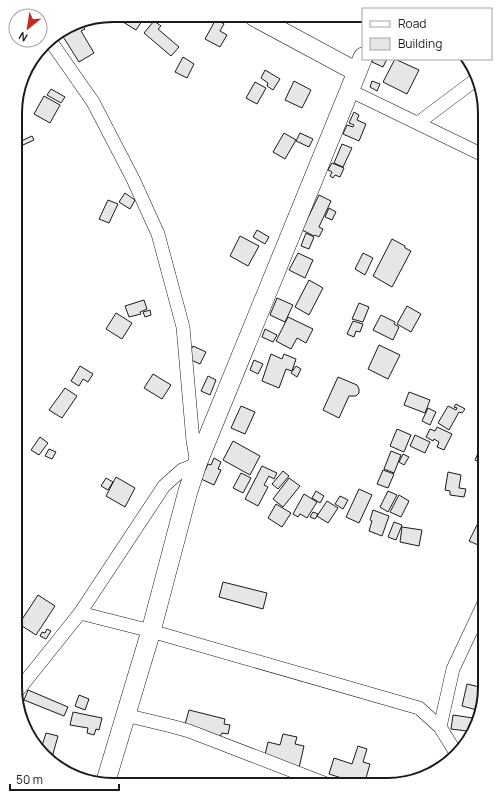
<svg xmlns="http://www.w3.org/2000/svg" width="500" height="800" viewBox="0 0 500 800" font-family="Manrope,sans-serif">
	<rect width="100%" height="100%" fill="#fff"/>
	<path fill="#e6e6e6" stroke="#1a1a1a" d="M 121,15 L 146,15 L 136,30 L 118,19 Z
		M 216,19 L 224,24 L 220,31 L 227,35 L 220,47 L 205,39 Z
		M 154,21 L 161,26 L 158,29 L 179,47 L 171,56 L 144,33 Z
		M 81,24 L 85,29 L 81,31 L 94,53 L 79,62 L 62,35 Z
		M 183,57 L 194,64 L 187,78 L 175,72 Z
		M 373,59 L 387,59 L 383,67 L 372,62 Z
		M 395,59 L 419,70 L 407,94 L 383,82 Z
		M 265,70 L 280,79 L 273,90 L 267,86 L 268,83 L 261,78 Z
		M 294,81 L 311,90 L 302,108 L 285,100 Z
		M 372,81 L 380,84 L 377,91 L 370,87 Z
		M 255,82 L 266,88 L 257,104 L 246,98 Z
		M 51,89 L 65,97 L 61,103 L 47,95 Z
		M 44,96 L 60,105 L 50,123 L 34,114 Z
		M 354,112 L 359,115 L 357,120 L 366,124 L 359,141 L 343,134 L 347,125 L 353,127 L 354,125 L 349,123 Z
		M 284,133 L 296,140 L 285,159 L 273,152 Z
		M 300,133 L 313,139 L 309,147 L 296,141 Z
		M 32,136 L 34,140 L 23,145 L 21,141 Z
		M 342,144 L 352,148 L 343,167 L 334,163 Z
		M 332,163 L 344,168 L 340,177 L 335,175 L 333,178 L 330,176 L 332,172 L 328,170 Z
		M 125,193 L 135,200 L 130,209 L 119,202 Z
		M 319,195 L 331,201 L 319,227 L 323,229 L 319,237 L 315,235 L 314,236 L 302,230 Z
		M 108,200 L 118,204 L 109,223 L 99,219 Z
		M 329,208 L 336,212 L 332,220 L 325,217 Z
		M 257,230 L 269,237 L 265,244 L 253,237 Z
		M 306,233 L 314,237 L 309,249 L 301,246 Z
		M 240,236 L 259,246 L 248,266 L 230,256 Z
		M 392,239 L 405,246 L 405,248 L 411,251 L 392,287 L 373,276 Z
		M 298,253 L 313,260 L 305,278 L 289,270 Z
		M 363,253 L 373,258 L 365,275 L 355,269 Z
		M 309,280 L 323,288 L 309,315 L 295,307 Z
		M 277,298 L 293,305 L 285,322 L 270,315 Z
		M 144,300 L 147,309 L 140,312 L 141,314 L 129,317 L 125,306 Z
		M 359,303 L 369,307 L 363,322 L 352,319 Z
		M 407,306 L 421,314 L 411,332 L 397,324 Z
		M 150,310 L 151,315 L 145,317 L 143,312 Z
		M 116,313 L 132,323 L 122,339 L 106,329 Z
		M 381,315 L 395,322 L 394,324 L 399,327 L 393,340 L 373,330 Z
		M 288,317 L 313,329 L 306,343 L 297,338 L 291,349 L 276,341 Z
		M 353,321 L 363,324 L 360,332 L 356,331 L 354,337 L 347,334 Z
		M 265,329 L 277,335 L 273,342 L 262,337 Z
		M 379,345 L 400,355 L 388,379 L 368,369 Z
		M 193,346 L 206,352 L 200,364 L 187,358 Z
		M 271,354 L 282,359 L 284,354 L 296,359 L 292,371 L 286,369 L 279,388 L 262,381 Z
		M 254,360 L 263,364 L 258,374 L 250,370 Z
		M 80,366 L 93,374 L 88,382 L 83,379 L 79,386 L 71,381 Z
		M 296,366 L 301,369 L 297,377 L 291,373 Z
		M 153,374 L 171,385 L 162,399 L 144,388 Z
		M 208,376 L 216,380 L 210,395 L 201,391 Z
		M 338,377 L 357,385 L 359,389 L 359,393 L 356,396 L 349,396 L 339,418 L 323,410 Z
		M 65,388 L 77,396 L 62,418 L 49,410 Z
		M 409,392 L 430,400 L 425,413 L 404,405 Z
		M 456,404 L 465,409 L 462,413 L 459,412 L 449,430 L 438,423 L 448,406 L 456,410 L 457,408 L 454,407 Z
		M 241,406 L 255,412 L 245,434 L 231,428 Z
		M 428,408 L 436,412 L 430,425 L 422,421 Z
		M 437,427 L 452,434 L 444,450 L 437,447 L 439,442 L 434,439 L 433,441 L 426,437 L 430,429 L 435,431 Z
		M 397,429 L 411,435 L 404,452 L 390,446 Z
		M 415,435 L 430,442 L 425,453 L 410,446 Z
		M 40,437 L 48,443 L 39,455 L 31,450 Z
		M 484,439 L 485,440 L 485,464 L 475,460 Z
		M 233,441 L 260,456 L 250,475 L 223,460 Z
		M 49,449 L 56,452 L 52,459 L 45,456 Z
		M 391,451 L 401,455 L 394,473 L 384,469 Z
		M 403,454 L 409,457 L 404,465 L 399,462 Z
		M 214,458 L 221,462 L 218,469 L 221,470 L 214,485 L 201,479 L 208,464 L 211,465 Z
		M 262,466 L 277,473 L 274,479 L 269,476 L 264,485 L 268,487 L 258,506 L 245,499 Z
		M 383,470 L 394,474 L 388,488 L 377,484 Z
		M 283,471 L 289,476 L 278,489 L 272,484 Z
		M 448,472 L 461,475 L 459,488 L 466,489 L 464,497 L 450,495 L 450,491 L 445,490 Z
		M 241,473 L 251,478 L 243,493 L 233,488 Z
		M 116,477 L 135,488 L 125,507 L 106,496 Z
		M 106,478 L 113,482 L 108,490 L 101,486 Z
		M 289,478 L 300,486 L 283,507 L 273,499 Z
		M 359,489 L 372,495 L 359,523 L 346,517 Z
		M 316,491 L 324,496 L 320,503 L 312,498 Z
		M 388,491 L 397,495 L 388,512 L 380,507 Z
		M 304,494 L 317,502 L 307,518 L 300,514 L 298,517 L 293,514 Z
		M 399,495 L 409,501 L 401,517 L 390,512 Z
		M 340,496 L 348,500 L 343,509 L 335,504 Z
		M 327,501 L 338,508 L 328,523 L 317,516 Z
		M 276,504 L 291,513 L 282,527 L 268,518 Z
		M 373,510 L 389,516 L 382,536 L 369,531 L 372,521 L 370,520 Z
		M 313,512 L 318,514 L 315,519 L 310,517 Z
		M 479,521 L 485,524 L 485,548 L 469,541 Z
		M 394,522 L 402,525 L 396,540 L 388,537 Z
		M 402,527 L 422,530 L 419,546 L 400,542 Z
		M 223,582 L 267,593 L 263,609 L 219,597 Z
		M 38,595 L 55,606 L 36,635 L 19,624 Z
		M 47,629 L 51,631 L 46,639 L 40,636 L 42,632 L 45,633 Z
		M 467,684 L 484,688 L 482,699 L 479,698 L 477,710 L 462,706 Z
		M 28,690 L 68,707 L 64,716 L 24,700 Z
		M 79,695 L 89,699 L 85,710 L 75,706 Z
		M 189,710 L 225,719 L 224,724 L 230,725 L 228,734 L 222,733 L 220,737 L 184,728 Z
		M 73,712 L 102,718 L 99,730 L 96,729 L 94,735 L 87,733 L 88,728 L 70,725 Z
		M 453,715 L 473,718 L 472,726 L 467,740 L 465,740 L 467,731 L 451,729 Z
		M 46,733 L 58,736 L 51,761 L 41,749 Z
		M 283,734 L 297,737 L 295,744 L 304,746 L 299,768 L 264,759 L 268,742 L 280,745 Z
		M 358,746 L 367,749 L 363,762 L 370,764 L 364,785 L 329,774 L 334,758 L 352,764 Z"/>
	<g fill="none" stroke-linecap="round" stroke-linejoin="round">
		<g stroke="#1a1a1a" stroke-width="14">
			<path id="street" d="M 349,90 L 485,156
				M 418,123 L 478,78
				M 80,613 L 151,631 L 419,708 L 440,727 L 456,753
				M 16,693 L 80,613 L 164,486 L 182,470 L 197,464 L 193,441 L 183,327 L 158,234 L 133,179 L 93,102 L 49,39
				M 125,715 L 171,726 L 189,731 L 329,785
				M 440,727 L 453,669 L 485,601"/>
		</g>
		<g stroke="#1a1a1a" stroke-width="20">
			<path id="secondary" d="M 357,72 L 363,57
				M 105,784 L 151,631 L 188,491 L 197,464 L 357,72 L 253,16"/>
		</g>
		<use href="#street" stroke="#fff" stroke-width="13"/>
		<use href="#secondary" stroke="#fff" stroke-width="19"/>
	</g>
	<path d="M0 0H500V800H0ZM113 22H387A91 91 0 0 1 478 113V687A91 91 0 0 1 387 778H113A91 91 0 0 1 22 687V113A91 91 0 0 1 113 22Z" fill="#fff" fill-rule="evenodd"/>
	<path fill="none" stroke="#1a1a1a" stroke-width="2" d="M113 22H387A91 91 0 0 1 478 113V687A91 91 0 0 1 387 778H113A91 91 0 0 1 22 687V113A91 91 0 0 1 113 22Z"/>
	<rect x="362" y="8" width="130" height="52" fill="#ffffff" stroke="#a3a3a3"/>
	<rect x="370" y="21" width="20" height="6" fill="#ffffff" stroke="#a3a3a3"/>
	<text x="398" y="28" font-size="12" fill="#1a1a1a">Road</text>
	<rect x="370" y="38" width="20" height="12" fill="#e6e6e6" stroke="#a3a3a3"/>
	<text x="398" y="48" font-size="12" fill="#1a1a1a">Building</text>
	<g transform="translate(28 28) rotate(210)"><circle r="19" fill="#ffffff" stroke="#a3a3a3"/>
	<path d="M0-3L7 15L0 10L-7 15Z" fill="#c62828"/>
	<text y="-6" font-size="11" font-weight="bold" text-anchor="middle" fill="#1a1a1a">N</text>
	</g>
	<path d="M10 784v6h109v-6" fill="none" stroke="#1a1a1a" stroke-width="2"/>
	<text x="16" y="784" font-size="12" fill="#1a1a1a" stroke="#ffffff" stroke-width="3" paint-order="stroke">50 m</text>
</svg>
